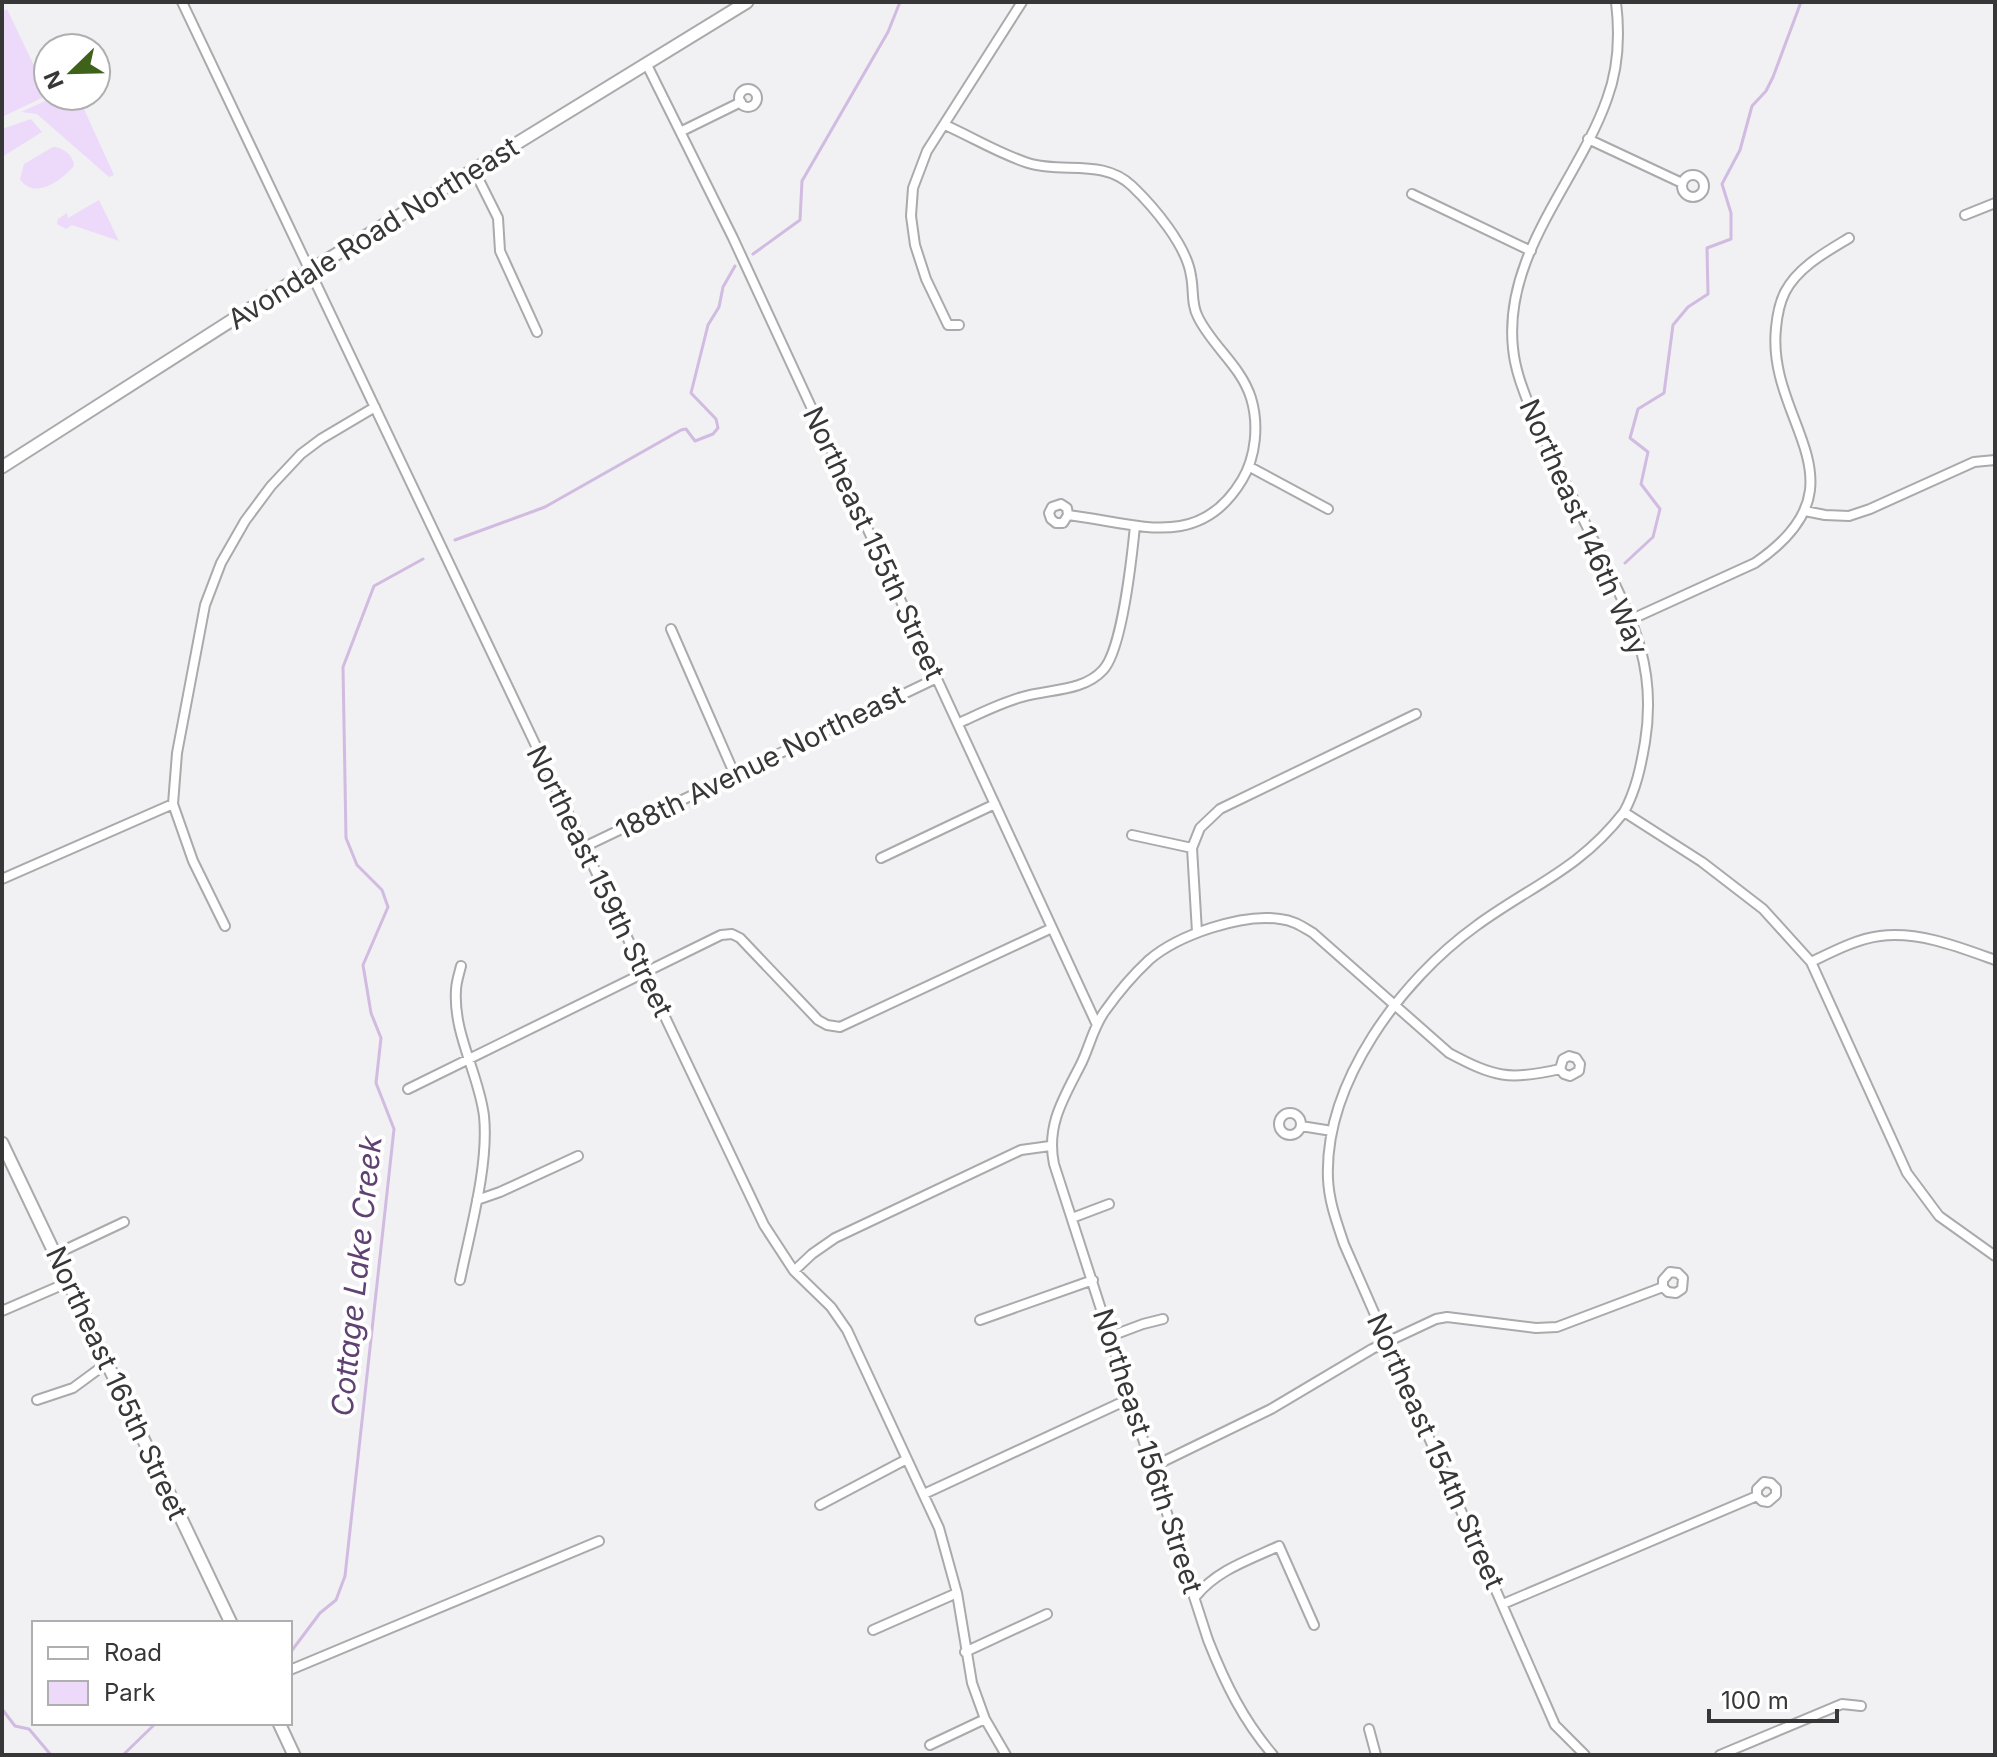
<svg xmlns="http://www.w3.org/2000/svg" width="1997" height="1757" viewBox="0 0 1997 1757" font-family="Inter,sans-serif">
	<rect width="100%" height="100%" fill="#f1f0f3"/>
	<path fill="#eddafb" d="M 7,9 L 48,95 L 2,117 L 2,12 Z
		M 56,96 L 78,96 L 114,175 L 109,177 L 37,114 L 21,112 Z
		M 31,119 L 42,132 L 2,157 L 2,129 Z
		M 53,147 C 63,147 74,156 74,166 C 62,180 34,201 20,179 L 24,164 Z
		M 99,200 L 119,241 L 72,225 L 66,229 L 57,224 L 58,219 L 67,213 L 68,218 Z"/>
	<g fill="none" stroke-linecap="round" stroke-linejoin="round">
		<path stroke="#d1bbe0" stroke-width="3" d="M 753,254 L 800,220 L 802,181 L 888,32 L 900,2
			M 455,540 L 545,507 L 681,430 L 686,429 L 695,441 L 713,434 L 718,428 L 716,419 L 691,393 L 708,325 L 719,307 L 723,287 L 735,266
			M 1625,563 L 1653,537 L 1660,509 L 1641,484 L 1648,452 L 1630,438 L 1638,409 L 1664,393 L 1673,325 L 1688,307 L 1708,294 L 1707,248 L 1731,239 L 1731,213 L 1722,184 L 1740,150 L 1752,106 L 1766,91 L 1773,77 L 1801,2
			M 290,1653 L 320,1613 L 336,1600 L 345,1576 L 394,1129 L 376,1083 L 381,1038 L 371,1013 L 363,965 L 388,907 L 382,890 L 357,865 L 346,838 L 343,667 L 374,586 L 423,559
			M 2,1709 L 15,1726 L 29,1729 L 51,1755
			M 123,1755 L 156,1723"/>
		<g stroke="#aaa9ab" stroke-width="12">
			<path id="street" d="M 182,2 L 764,1225 L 794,1271 L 831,1307 L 847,1330 L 939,1528 L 957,1593 L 972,1683 L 985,1719 L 1006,1755
				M 1616,2 C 1620,35 1619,67 1607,99 C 1578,181 1503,255 1513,348 C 1515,371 1524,392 1532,413 C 1553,457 1574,501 1596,545 C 1629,614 1658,662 1645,742 C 1641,766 1636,790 1624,812 L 1702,862 L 1763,909 L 1811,962 L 1907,1173 L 1939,1216 L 1995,1256
				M 646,63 L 733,238 L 1097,1025
				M739 98a9 9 0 1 1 18 0a9 9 0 1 1-18 0Z
				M 945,125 C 972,137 1000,154 1028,163 C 1063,174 1103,158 1132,186 C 1154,207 1187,246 1191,276 C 1194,290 1191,304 1198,317 C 1212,346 1241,366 1251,398 C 1259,424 1256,457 1242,480 C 1199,552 1136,523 1068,515 L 1063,523 L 1056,523 L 1051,519 L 1049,513 L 1052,507 L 1061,504 L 1067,508 L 1068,515
				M 682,131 L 741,102
				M 1588,139 L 1682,183
				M 474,170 L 498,218 L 500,251 L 537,332
				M1682 186a11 11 0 1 1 22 0a11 11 0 1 1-22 0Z
				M 1412,194 L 1531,251
				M 1965,215 L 1995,203
				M 959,325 L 948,325 L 926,279 L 915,245 L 911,216 L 913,188 L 927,151 L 1022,2
				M 1250,467 L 1328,509
				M 1805,511 L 1825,515 L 1849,516 L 1870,509 L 1974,462 L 1995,460
				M 1632,619 L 1755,563 C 1872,483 1766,423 1776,328 C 1777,317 1780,302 1785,292 C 1798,267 1826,252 1849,238
				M 671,629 L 734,773
				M 959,723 C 979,714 1000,703 1022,697 C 1048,689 1083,692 1103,670 C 1122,650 1132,556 1135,526
				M 1132,835 L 1192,848
				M 584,847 L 937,678
				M 881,858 L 995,804
				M 2,879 L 173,804
				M 225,926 L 193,861 L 173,804 L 177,753 L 205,605 L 221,563 L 245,521 L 271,486 L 301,454 L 321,439 L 375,407
				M 1197,932 L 1192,848 L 1200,828 L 1220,809 L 1416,714
				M 1811,962 C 1832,952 1856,939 1880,936 C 1919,931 1959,947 1995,960
				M 408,1089 L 721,935 L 732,934 L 740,938 L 818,1020 L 827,1025 L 840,1027 L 1052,928
				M1279 1124a11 11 0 1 1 22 0a11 11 0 1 1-22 0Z
				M 1301,1126 L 1332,1131
				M 477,1200 L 500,1192 L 578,1156
				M 1072,1218 L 1109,1204
				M 56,1254 L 124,1222
				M 794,1271 L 812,1254 L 835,1238 L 1021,1150 L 1050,1146
				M 460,1280 C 470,1231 489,1165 484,1116 C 479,1074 453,1034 456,990 C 456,983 459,974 461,966
				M 2,1311 L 69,1282
				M 980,1320 L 1093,1280
				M 1111,1336 L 1143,1324 L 1163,1319
				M 37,1400 L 73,1388 L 107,1363
				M 1152,1467 L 1271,1409 L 1372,1349 L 1436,1319 L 1447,1317 L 1536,1328 L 1557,1327 L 1663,1287 L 1663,1280 L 1670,1272 L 1678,1273 L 1683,1278 L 1682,1289 L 1676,1293 L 1668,1292 L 1663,1287
				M 924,1494 L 1131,1398
				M 820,1505 L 907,1459
				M 1196,1596 C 1217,1570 1249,1560 1279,1546 L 1314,1625
				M 1503,1604 L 1757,1496 L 1757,1489 L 1764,1482 L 1771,1483 L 1776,1488 L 1776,1495 L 1768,1502 L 1762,1501 L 1757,1496
				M 873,1630 L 957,1593
				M 965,1652 L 1047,1614
				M 290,1670 L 599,1541
				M 1369,1729 L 1376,1755
				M 930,1745 L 985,1719
				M 1273,1755 C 1243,1720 1225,1683 1208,1640 L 1054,1164 C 1046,1126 1063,1099 1080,1066 C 1089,1049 1093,1027 1105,1011 C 1117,994 1134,974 1149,960 C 1178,935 1242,913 1280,919 C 1293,920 1303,927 1313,933 L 1449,1053 C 1494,1077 1509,1081 1560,1069 L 1564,1074 L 1570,1076 L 1579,1071 L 1580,1064 L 1576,1058 L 1569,1056 L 1563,1059 L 1560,1069
				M 1585,1755 L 1555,1725 L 1344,1244 C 1337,1223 1329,1202 1328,1179 C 1324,1083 1401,980 1476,926 C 1532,885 1579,870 1624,812
				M 1720,1755 L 1842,1704 L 1861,1706"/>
		</g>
		<g stroke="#aaa9ab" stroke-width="15">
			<path id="secondary" d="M 2,467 L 309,271 L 747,2
				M 2,1143 L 231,1623
				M 279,1723 L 294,1755"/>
		</g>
		<use href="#street" stroke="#fff" stroke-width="8"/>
		<use href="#secondary" stroke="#fff" stroke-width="11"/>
	</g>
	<g text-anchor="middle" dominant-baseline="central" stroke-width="8" stroke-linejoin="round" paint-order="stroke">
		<g font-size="28" fill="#383738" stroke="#fff">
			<text transform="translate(373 233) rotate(-32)">Avondale Road Northeast</text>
			<text transform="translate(1584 527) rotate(66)">Northeast 146th Way</text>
			<text transform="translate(874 543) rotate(65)">Northeast 155th Street</text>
			<text transform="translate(760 762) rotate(-26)">188th Avenue Northeast</text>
			<text transform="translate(600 881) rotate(64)">Northeast 159th Street</text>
			<text transform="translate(117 1383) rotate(65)">Northeast 165th Street</text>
			<text transform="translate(1148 1451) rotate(72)">Northeast 156th Street</text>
			<text transform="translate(1436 1451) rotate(66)">Northeast 154th Street</text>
		</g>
		<g font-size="30" font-style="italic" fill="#5f4172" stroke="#fff">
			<text transform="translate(356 1276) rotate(-84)">Cottage Lake Creek</text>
		</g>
	</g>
	<rect width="1997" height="1757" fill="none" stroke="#383738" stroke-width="8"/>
	<rect x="32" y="1621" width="260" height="104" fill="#ffffff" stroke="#afafaf" stroke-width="2"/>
	<rect x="48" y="1647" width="40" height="12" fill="#ffffff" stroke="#afafaf" stroke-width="2"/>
	<text x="104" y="1661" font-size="24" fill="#383738">Road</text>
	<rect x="48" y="1681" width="40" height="24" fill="#eddafb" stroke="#afafaf" stroke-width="2"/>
	<text x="104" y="1701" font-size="24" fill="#383738">Park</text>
	<g transform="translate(72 72) rotate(247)"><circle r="38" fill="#ffffff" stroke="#afafaf" stroke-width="2"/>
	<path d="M0-6L14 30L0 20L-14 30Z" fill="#3f621a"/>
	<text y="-12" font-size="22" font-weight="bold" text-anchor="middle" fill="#383738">N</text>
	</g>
	<path d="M1709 1709v12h128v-12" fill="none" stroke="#383738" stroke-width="4"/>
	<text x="1721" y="1709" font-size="24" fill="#383738" stroke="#ffffff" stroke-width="6" paint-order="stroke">100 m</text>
</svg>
